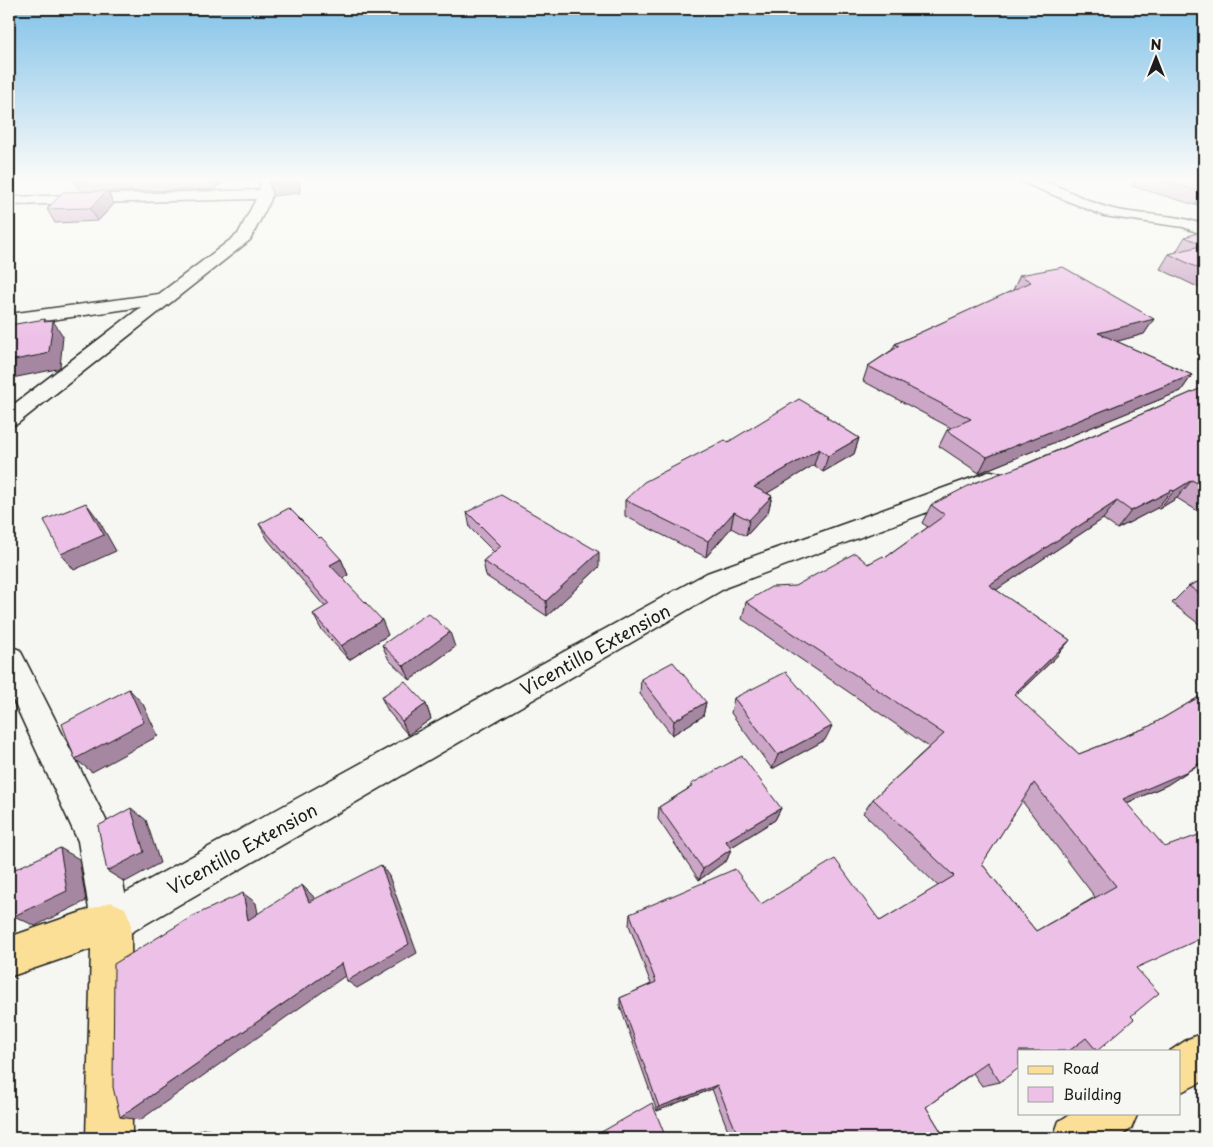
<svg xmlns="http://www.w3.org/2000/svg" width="1213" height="1147" viewBox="0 0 1213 1147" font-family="'Playpen Sans',sans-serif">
	<rect width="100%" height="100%" fill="#f6f6f2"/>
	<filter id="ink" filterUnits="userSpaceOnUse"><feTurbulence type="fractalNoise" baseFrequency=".02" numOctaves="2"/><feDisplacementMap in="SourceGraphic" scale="10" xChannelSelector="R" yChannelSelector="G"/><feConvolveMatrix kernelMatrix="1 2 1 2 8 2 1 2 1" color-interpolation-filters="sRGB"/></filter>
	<g filter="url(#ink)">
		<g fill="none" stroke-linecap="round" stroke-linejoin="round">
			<g stroke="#1c1c1c" stroke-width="3">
				<path id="minor" d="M 262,178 L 276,178 L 270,201 L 250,240 L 17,424 L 9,426 L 9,408 L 141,307 L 9,326 L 9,314 L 159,294 L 238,234 L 256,199 L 9,205 L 9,197 L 259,190 Z
					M 1018,178 C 1052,176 1080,201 1113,209 C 1143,216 1175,213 1204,225 L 1204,235 L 1183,227 L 1104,216 L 1020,181 Z
					M 991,471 L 1000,473 L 1003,479 L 1000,485 L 727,587 L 125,936 L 111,942 L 97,936 L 91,922 L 78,841 L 9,691 L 9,646 L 20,650 L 109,826 L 114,839 L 125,893 L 707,573 Z"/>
			</g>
			<g stroke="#1c1c1c" stroke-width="3">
				<path id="primary" d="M 111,902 L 125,908 L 131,922 L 132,1138 L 86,1138 L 91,949 L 9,977 L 9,937 Z
					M 1204,1033 L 1204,1081 L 1179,1093 L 1179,1051 L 1170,1051 L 1188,1039 Z
					M 1072,1113 L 1138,1113 L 1131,1129 L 1118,1138 L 1053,1138 L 1059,1121 Z"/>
			</g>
			<use href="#minor" fill="#f6f6f2" fill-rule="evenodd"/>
			<use href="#primary" fill="#fbdf96" fill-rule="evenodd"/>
		</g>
		<path fill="#cca6c7" stroke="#1c1c1c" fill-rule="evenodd" d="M 77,178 L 226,178 L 216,189 L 108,192 L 114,204 L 98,221 L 55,223 L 47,209 L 80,191 L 74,181 Z
			M 1136,178 L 1204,178 L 1204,203 L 1195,205 L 1132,186 Z
			M 1204,231 L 1204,290 L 1160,269 L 1169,254 L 1177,252 L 1176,252 L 1185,237 Z
			M 1020,275 L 1154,319 L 1144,334 L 1116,341 L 1192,375 L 1181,391 L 979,473 L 939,446 L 947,430 L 951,428 L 863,381 L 868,366 L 892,350 L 895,344 L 1014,290 L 1013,290 Z
			M 1204,387 L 1204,515 L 1177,498 L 1159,509 L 1157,508 L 1117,529 L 1103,519 L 996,590 L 1070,640 L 1056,657 L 1015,696 L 1079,754 L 1148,727 L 1204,694 L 1204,761 L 1167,785 L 1127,803 L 1136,968 L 1131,1016 L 1097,1051 L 1019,1051 L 1000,1082 L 982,1086 L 973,1073 L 926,1107 L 945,1138 L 731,1138 L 712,1089 L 657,1111 L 620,1006 L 620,998 L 651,984 L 629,925 L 630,914 L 761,904 L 880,921 L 938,886 L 863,813 L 873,799 L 929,747 L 742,619 L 746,602 L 885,558 L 928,527 L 922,523 L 931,505 ZM 1022,801 L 1095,897 L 1036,931 L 982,864 Z
			M 827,418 L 859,438 L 854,454 L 823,472 L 814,465 L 767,493 L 772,496 L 768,512 L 746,536 L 731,528 L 706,557 L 625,516 L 625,500 L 728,442 Z
			M 467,512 L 599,567 L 547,616 L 486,576 L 483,561 L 494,552 L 470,528 Z
			M 259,524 L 319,538 L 341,559 L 348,575 L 343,578 L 388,635 L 349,660 L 321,629 L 313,614 L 325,607 L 268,540 Z
			M 1204,579 L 1204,628 L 1172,603 L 1189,586 Z
			M 382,645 L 455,647 L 410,680 L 389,660 Z
			M 641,679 L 706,702 L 703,716 L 672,735 L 640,694 Z
			M 381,697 L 426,704 L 431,719 L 408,735 L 388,711 Z
			M 734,698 L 825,740 L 772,769 L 731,713 Z
			M 691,784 L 781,808 L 775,820 L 730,848 L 731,849 L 727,860 L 699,880 L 658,819 L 659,807 L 691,787 Z"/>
		<path fill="#a687a2" stroke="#1c1c1c" d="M 211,178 L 226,178 L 216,189 Z
			M 296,178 L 300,178 L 300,193 L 273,196 L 269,183 Z
			M 107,191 L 114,204 L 98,221 L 90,208 Z
			M 1202,192 L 1204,192 L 1204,203 L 1195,205 Z
			M 45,319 L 52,329 L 53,321 L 63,336 L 60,367 L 57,369 L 12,378 L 9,375 L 9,361 L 44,322 Z
			M 1154,319 L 1144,334 L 1089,349 L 1098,333 Z
			M 1192,375 L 1181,391 L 979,473 L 987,457 Z
			M 859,438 L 854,454 L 823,472 L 828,456 Z
			M 819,449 L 814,465 L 751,503 L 754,487 Z
			M 1192,480 L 1177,498 L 1159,509 L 1174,491 Z
			M 1172,490 L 1157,508 L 1117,529 L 1131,511 Z
			M 772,496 L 768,512 L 746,536 L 749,520 Z
			M 1117,501 L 1103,519 L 978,602 L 989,585 Z
			M 86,503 L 98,519 L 116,551 L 74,570 L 61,554 Z
			M 734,512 L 731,528 L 706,557 L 708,541 Z
			M 599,552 L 599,567 L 547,616 L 546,601 Z
			M 341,559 L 348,575 L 337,581 L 330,565 Z
			M 382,620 L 388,635 L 349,660 L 341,646 Z
			M 450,632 L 455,647 L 410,680 L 404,666 Z
			M 1070,640 L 1056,657 L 1000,710 L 1014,694 Z
			M 129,689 L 143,704 L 158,736 L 92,772 L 75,759 Z
			M 706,702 L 703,716 L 672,735 L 674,721 Z
			M 426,704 L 431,719 L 408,735 L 402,721 Z
			M 9,719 L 14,739 L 9,742 Z
			M 832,726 L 825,740 L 772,769 L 778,755 Z
			M 1204,760 L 1204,761 L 1167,785 L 1104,813 L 1123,799 Z
			M 131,808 L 146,820 L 160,863 L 125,882 L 107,871 Z
			M 781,808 L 775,820 L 722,853 L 726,841 Z
			M 60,848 L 79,859 L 86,901 L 35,926 L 14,916 Z
			M 731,849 L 727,860 L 699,880 L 703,869 Z
			M 381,865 L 389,876 L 417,953 L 357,988 L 347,981 Z
			M 302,885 L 313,896 L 320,912 L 309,902 Z
			M 243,893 L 256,903 L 261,929 L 248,920 Z
			M 342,963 L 352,971 L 140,1120 L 120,1117 Z
			M 717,1085 L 712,1089 L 657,1111 L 659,1107 Z
			M 203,1129 L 220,1132 L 221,1138 L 204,1138 Z
			M 328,1135 L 340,1137 L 341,1138 L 329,1138 Z"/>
		<path fill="#edc1e7" stroke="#1c1c1c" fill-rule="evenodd" d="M 77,178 L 176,178 L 74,181 Z
			M 270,178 L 296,178 L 296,180 L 269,183 Z
			M 1153,178 L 1204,178 L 1204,192 L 1202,192 Z
			M 107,191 L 90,208 L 47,209 L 63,192 Z
			M 1204,231 L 1204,245 L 1185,237 Z
			M 1204,245 L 1204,271 L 1169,254 Z
			M 1063,267 L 1154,319 L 1098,333 L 1192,375 L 987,457 L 947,430 L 971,419 L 868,366 L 899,346 L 895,344 L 1031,282 L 1020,275 Z
			M 45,319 L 44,322 L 53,321 L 49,351 L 46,354 L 9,361 L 9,331 L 10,325 Z
			M 1204,387 L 1204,487 L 1192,480 L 1174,491 L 1172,490 L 1131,511 L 1117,501 L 989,585 L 1070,640 L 1014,694 L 1079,754 L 1148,727 L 1204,694 L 1204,760 L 1188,771 L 1123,799 L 1165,847 L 1204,833 L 1204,937 L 1136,968 L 1159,993 L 1131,1016 L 1134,1019 L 1097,1051 L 1086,1038 L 1069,1051 L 1019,1051 L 1019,1068 L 1000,1082 L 987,1062 L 926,1107 L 945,1138 L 739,1138 L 717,1085 L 659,1107 L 620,998 L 656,982 L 630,914 L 735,869 L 761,904 L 835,859 L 880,921 L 954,876 L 873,799 L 944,734 L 746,602 L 771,587 L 795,586 L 855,553 L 868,564 L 883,556 L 885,558 L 945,515 L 931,505 L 974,483 L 1027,464 ZM 1034,783 L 1116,886 L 1036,931 L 982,864 Z
			M 799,399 L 828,416 L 826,417 L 859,438 L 828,456 L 819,449 L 754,487 L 772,496 L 749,520 L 734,512 L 708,541 L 625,500 L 644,482 L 725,440 L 728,442 Z
			M 501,495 L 599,552 L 546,601 L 483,561 L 501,546 L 467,512 Z
			M 86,503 L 104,535 L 61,554 L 44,520 Z
			M 289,508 L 319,538 L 321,537 L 341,559 L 330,565 L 382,620 L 341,646 L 313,614 L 329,604 L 259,524 Z
			M 1204,579 L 1204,597 L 1189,586 Z
			M 428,613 L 450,632 L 404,666 L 382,645 Z
			M 673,662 L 706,702 L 674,721 L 641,679 Z
			M 786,672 L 832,726 L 778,755 L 734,698 Z
			M 405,681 L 426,704 L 402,721 L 381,697 Z
			M 129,689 L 144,722 L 75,759 L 62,724 Z
			M 742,756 L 781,808 L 726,841 L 731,849 L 703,869 L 659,807 L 693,786 L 691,784 Z
			M 131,808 L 144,852 L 107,871 L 98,826 Z
			M 60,848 L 67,891 L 14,916 L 11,871 Z
			M 381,865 L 409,944 L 347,981 L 342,963 L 120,1117 L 113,1087 L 114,964 L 193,916 L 243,893 L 248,920 L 302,885 L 309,902 Z
			M 652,1103 L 666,1138 L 591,1138 Z
			M 203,1129 L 204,1138 L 187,1138 Z
			M 328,1135 L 329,1138 L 321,1138 Z"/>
	</g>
	<linearGradient id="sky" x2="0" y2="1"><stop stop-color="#82c2e8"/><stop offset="0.53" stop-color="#fbfbf9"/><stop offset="1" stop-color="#fbfbf9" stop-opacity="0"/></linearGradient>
	<rect width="1213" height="338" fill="url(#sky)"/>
	<g text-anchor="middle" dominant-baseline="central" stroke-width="4" stroke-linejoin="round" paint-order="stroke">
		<g font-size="18" fill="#1c1c1c" stroke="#f6f6f2">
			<text transform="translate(595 649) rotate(-29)">Vicentillo Extension</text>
			<text transform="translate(242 848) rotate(-29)">Vicentillo Extension</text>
		</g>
	</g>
	<rect width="1213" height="1147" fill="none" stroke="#f6f6f2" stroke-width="30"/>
	<rect x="15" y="15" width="1183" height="1117" fill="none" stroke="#1c1c1c" stroke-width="2" filter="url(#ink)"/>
	<rect x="1018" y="1050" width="162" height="65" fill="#f6f6f2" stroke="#9f9f9c"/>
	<rect x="1028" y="1066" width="25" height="8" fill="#fbdf96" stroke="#9f9f9c"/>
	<text x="1063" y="1074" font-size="15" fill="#1c1c1c">Road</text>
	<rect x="1028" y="1087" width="25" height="15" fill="#edc1e7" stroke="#9f9f9c"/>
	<text x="1063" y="1100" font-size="15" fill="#1c1c1c">Building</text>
	<g transform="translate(1156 58)" stroke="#f6f6f2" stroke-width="4" paint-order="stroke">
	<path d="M0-4L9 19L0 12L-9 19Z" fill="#1c1c1c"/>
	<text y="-8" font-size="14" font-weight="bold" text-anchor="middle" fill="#1c1c1c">N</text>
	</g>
</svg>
